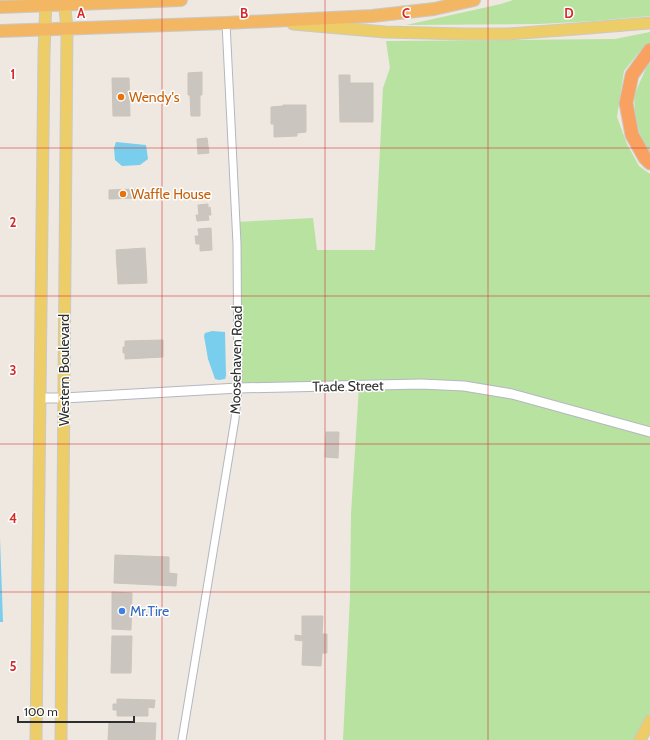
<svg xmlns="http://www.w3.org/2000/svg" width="650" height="740" viewBox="0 0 650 740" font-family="Cabin,sans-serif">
	<rect width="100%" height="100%" fill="#eee8e1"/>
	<path fill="#b7e2a0" d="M 513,0 L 650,0 L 650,16 L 594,21 L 539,24 L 406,25 L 501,4 Z
		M 650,32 L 650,42 L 640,51 L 624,71 L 617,117 L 627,144 L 639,166 L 650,174 L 650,721 L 640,740 L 343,740 L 350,597 L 351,514 L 359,386 L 238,388 L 236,222 L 313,218 L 317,250 L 375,250 L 383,88 L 390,68 L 386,41 L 615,39 Z
		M 650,63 L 650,154 C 640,147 632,107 635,95 C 638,85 643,75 647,66 Z"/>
	<path fill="#78ceec" d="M 116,142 L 146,145 L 148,159 L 140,165 L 122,166 L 115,160 L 114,148 Z
		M 212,331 L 225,332 L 226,376 L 225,379 L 219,380 L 215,379 L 208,359 L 204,336 L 205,333 Z
		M 0,538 L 3,622 L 0,622 Z"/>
	<path fill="#cac6bf" stroke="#cac4ba" d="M 202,72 L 202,95 L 200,95 L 200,116 L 191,116 L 190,95 L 188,95 L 188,73 Z
		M 339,75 L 350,75 L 350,83 L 373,83 L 373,122 L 340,122 Z
		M 112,78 L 129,78 L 130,116 L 113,116 Z
		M 283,105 L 306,105 L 306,132 L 297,133 L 297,136 L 274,137 L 274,124 L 271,124 L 271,107 L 283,106 Z
		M 207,138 L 209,153 L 198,154 L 197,139 Z
		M 137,189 L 137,198 L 109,199 L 109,190 Z
		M 208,204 L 208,208 L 210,207 L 211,215 L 208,215 L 209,220 L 197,221 L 196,215 L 199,215 L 198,205 Z
		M 211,228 L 212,250 L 200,251 L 200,244 L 196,244 L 195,236 L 199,236 L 198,229 Z
		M 145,248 L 147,283 L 118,284 L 116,250 Z
		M 163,340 L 163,357 L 125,359 L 125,353 L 123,353 L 123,347 L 125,347 L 125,341 Z
		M 326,432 L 339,432 L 338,458 L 325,457 Z
		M 115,555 L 169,557 L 169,573 L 177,574 L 176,586 L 114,583 Z
		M 112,592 L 132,593 L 131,630 L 112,629 Z
		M 302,616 L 323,616 L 322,634 L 327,634 L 327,653 L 322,653 L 321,666 L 302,665 L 303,641 L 295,640 L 295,635 L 302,636 Z
		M 112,636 L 132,636 L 131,673 L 111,673 Z
		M 117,699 L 155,700 L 154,708 L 148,707 L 148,716 L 117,716 L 117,710 L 113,710 L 113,704 L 117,704 Z
		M 109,722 L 156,723 L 155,740 L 108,740 Z"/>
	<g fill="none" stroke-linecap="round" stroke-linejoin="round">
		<g stroke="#b4b7c0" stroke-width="9">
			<path id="minor" d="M 182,740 L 235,419 L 238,388 L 237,244 L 226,23"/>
		</g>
		<g stroke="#b4b7c0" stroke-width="11">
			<path id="tertiary" d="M 40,398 L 64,398 L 238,388 L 421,384 L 464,386 L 512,394 L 650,432"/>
		</g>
		<g stroke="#c9c9c9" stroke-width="13">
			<path id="primary" d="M 293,24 L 385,32 L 465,34 L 507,34 L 576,29 L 650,23
				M 36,740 L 44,53 L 46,0
				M 61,740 L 67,28 L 64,0
				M 640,740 L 650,721"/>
		</g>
		<g stroke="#c9c9c9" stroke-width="14">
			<path id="trunk" d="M 0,7 L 181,0
				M 0,31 L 226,23 L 372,16 L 434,9 L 474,0"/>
		</g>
		<g stroke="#c9c9c9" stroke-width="15">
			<path id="motorway" d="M 650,50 L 632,75 L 626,103 L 632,135 L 645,158 L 650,163"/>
		</g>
		<use href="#minor" stroke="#fff" stroke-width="7"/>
		<use href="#tertiary" stroke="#fff" stroke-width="9"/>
		<use href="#primary" stroke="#edcd67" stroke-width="11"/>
		<use href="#trunk" stroke="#f3b764" stroke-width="12"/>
		<use href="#motorway" stroke="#f9a161" stroke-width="13"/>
	</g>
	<path fill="none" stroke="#d62828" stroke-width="1" stroke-opacity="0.55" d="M 162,0 L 162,740M 325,0 L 325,740M 488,0 L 488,740M 0,148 L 650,148M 0,296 L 650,296M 0,444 L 650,444M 0,592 L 650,592"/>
	<g fill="#e8710a" stroke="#fff" stroke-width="1.5">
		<circle cx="121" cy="97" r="4"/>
		<circle cx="123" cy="194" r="4"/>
	</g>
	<circle fill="#3f7fe0" stroke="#fff" stroke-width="1.5" cx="122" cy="611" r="4"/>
	<g text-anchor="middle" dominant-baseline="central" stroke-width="3" stroke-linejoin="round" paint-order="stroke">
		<g font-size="14" fill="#c56008" stroke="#fff" text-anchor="start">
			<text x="129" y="97">Wendy's</text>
			<text x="131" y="194">Waffle House</text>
		</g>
		<g font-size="14" fill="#2e2e2e" stroke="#fff">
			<text transform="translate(236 360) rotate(-89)">Moosehaven Road</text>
			<text transform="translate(64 370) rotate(-90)">Western Boulevard</text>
			<text transform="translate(348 386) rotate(-1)">Trade Street</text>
		</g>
		<g font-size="14" fill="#366cbe" stroke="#fff" text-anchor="start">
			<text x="130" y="611">Mr.Tire</text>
		</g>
	</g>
	<g font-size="13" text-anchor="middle" font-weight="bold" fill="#d62828" stroke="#fff" stroke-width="3" stroke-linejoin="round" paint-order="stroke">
		<text x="81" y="18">A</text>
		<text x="244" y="18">B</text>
		<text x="406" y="18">C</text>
		<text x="569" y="18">D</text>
		<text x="13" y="79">1</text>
		<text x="13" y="227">2</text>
		<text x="13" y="375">3</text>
		<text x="13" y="523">4</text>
		<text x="13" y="671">5</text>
	</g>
	<path d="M18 716v6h116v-6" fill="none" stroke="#2e2e2e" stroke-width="2"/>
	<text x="24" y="716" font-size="12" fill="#2e2e2e" stroke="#ffffff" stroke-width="3" paint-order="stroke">100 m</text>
</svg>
